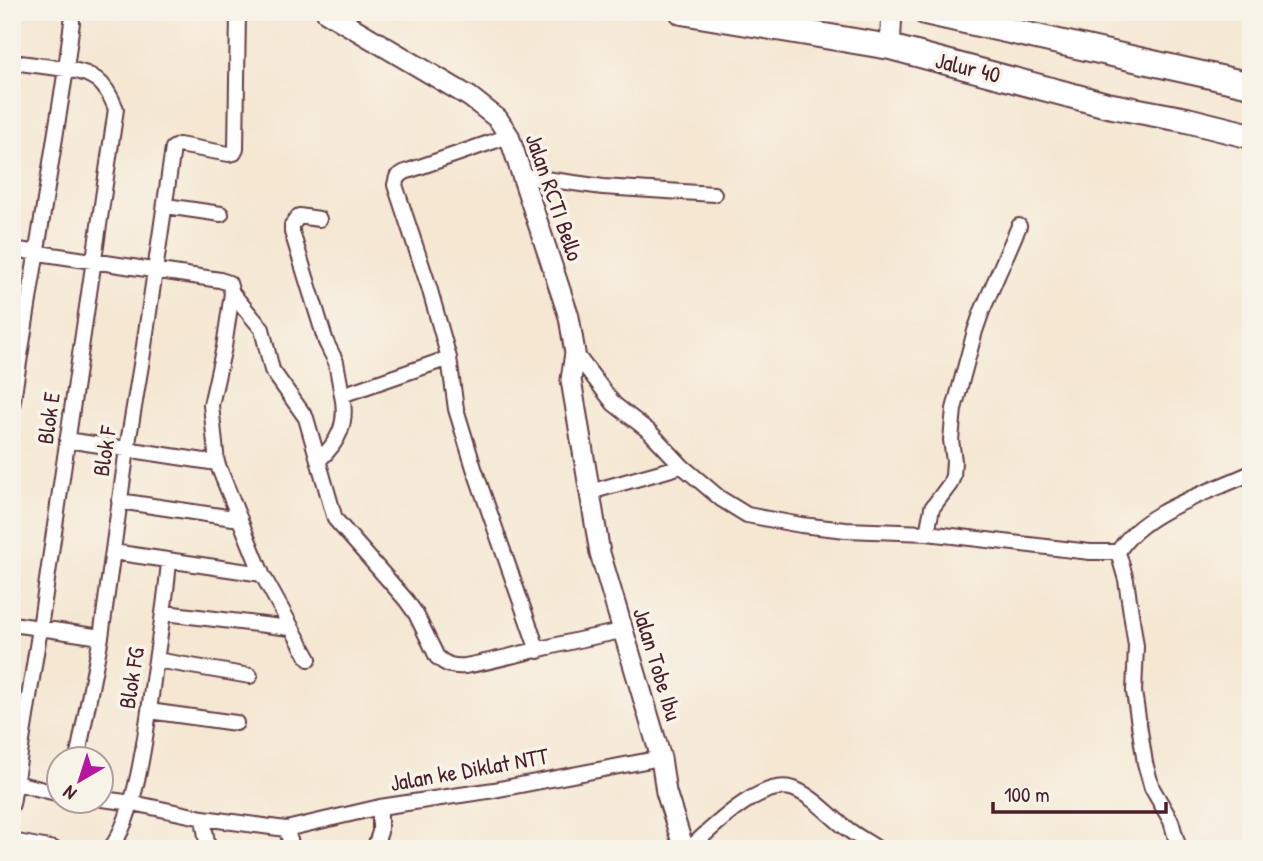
<svg xmlns="http://www.w3.org/2000/svg" width="1263" height="861" viewBox="0 0 1263 861" font-family="'Patrick Hand',sans-serif">
	<rect width="100%" height="100%" fill="#f7f3e8"/>
	<filter id="ink" filterUnits="userSpaceOnUse"><feTurbulence type="fractalNoise" baseFrequency=".0143" numOctaves="2"/><feDisplacementMap in="SourceGraphic" scale="14" xChannelSelector="R" yChannelSelector="G"/><feConvolveMatrix kernelMatrix="1 2 1 2 8 2 1 2 1" color-interpolation-filters="sRGB"/></filter>
	<filter id="wash" filterUnits="userSpaceOnUse"><feTurbulence type="fractalNoise" baseFrequency=".00686" numOctaves="4" result="noise"/><feDisplacementMap in="SourceGraphic" scale="28" xChannelSelector="R" yChannelSelector="G"/><feGaussianBlur stdDeviation="1.57" result="paint"/><feColorMatrix in="noise" values="0 0 0 0 0 0 0 0 0 0 0 0 0 0 0 0 0 1.4 0 .05"/><feComposite in="paint" operator="in"/></filter>
	<g filter="url(#wash)">
		<rect width="100%" height="100%" fill="#f5e7d2"/>
	</g>
	<g filter="url(#ink)">
		<g fill="none" stroke-linecap="round" stroke-linejoin="round">
			<g stroke="#643d44" stroke-width="18">
				<path id="street" d="M 12,62 L 66,69 L 12,406
					M 523,176 L 603,187 L 714,194
					M 166,206 L 221,214
					M 319,219 L 299,216 L 292,225 L 292,232 L 326,342 L 336,362 L 342,395
					M 12,249 L 220,280 L 229,283 L 232,293 L 224,347 L 211,405 L 217,463 L 262,574 L 309,659
					M 232,293 L 262,329 L 272,370 L 306,418 L 335,519 L 406,600 L 416,614 L 437,657 C 446,665 453,667 465,666 C 518,656 570,640 623,631
					M 575,353 L 614,404 L 650,432 L 682,466 L 721,499 L 747,515 L 801,525 L 846,530 L 927,533 L 1090,552 L 1118,552
					M 449,358 L 456,409 L 474,468 L 538,651
					M 67,440 L 217,463
					M 318,461 C 339,442 348,423 342,395 L 449,358 L 429,287 L 395,185 L 397,177 L 405,172 L 509,136
					M 590,492 L 682,466
					M 119,501 L 240,519
					M 927,533 L 932,508 L 950,484 L 953,476 L 954,461 L 951,440 L 954,409 L 975,331 L 982,311 L 1019,226
					M 113,552 L 262,574
					M 165,613 L 290,628
					M 12,624 L 101,637
					M 156,660 L 250,676
					M 149,711 L 236,723
					M 77,760 L 101,637 L 127,449 L 143,353 L 173,148 L 179,145 L 229,154 L 234,153 L 236,149 L 238,12
					M 12,782 L 60,794
					M 102,799 L 133,803 L 203,818 L 286,829 L 380,807 L 494,790 L 661,758
					M 12,804 L 40,628 L 116,109 C 105,81 94,73 66,69 L 72,22
					M 203,818 L 208,849
					M 286,829 L 293,849
					M 12,841 L 54,849
					M 110,849 C 138,815 148,718 154,673 C 160,635 166,599 169,561
					M 374,849 L 380,832 L 380,807
					M 689,849 C 711,829 762,777 794,789 C 814,797 829,815 846,828 C 856,836 868,842 878,849
					M 1179,849 L 1171,821 L 1152,788 L 1145,763 L 1134,692 L 1136,646 L 1126,580 L 1118,552 C 1143,510 1209,493 1251,473"/>
			</g>
			<g stroke="#643d44" stroke-width="23">
				<path id="secondary" d="M 326,12 L 470,97 L 498,119 L 509,136 L 569,317 L 575,353 L 571,380 L 600,553 L 661,758 L 666,792 L 684,849
					M 890,47 L 892,12"/>
			</g>
			<g stroke="#643d44" stroke-width="28">
				<path id="highway" d="M 682,12 L 890,47 L 1107,105 L 1187,120 L 1251,136
					M 925,12 L 1251,85"/>
			</g>
			<use href="#street" stroke="#fff" stroke-width="14"/>
			<use href="#secondary" stroke="#fff" stroke-width="19"/>
			<use href="#highway" stroke="#fff" stroke-width="24"/>
		</g>
	</g>
	<g text-anchor="middle" dominant-baseline="central" stroke-width="7" stroke-linejoin="round" paint-order="stroke">
		<g font-size="23" fill="#4a1f2b" stroke="#f7f3e8">
			<text transform="translate(968 67) rotate(14)">Jalur 40</text>
			<text transform="translate(555 197) rotate(71)">Jalan RCTI Bello</text>
			<text transform="translate(48 418) rotate(-82)">Blok E</text>
			<text transform="translate(104 451) rotate(-81)">Blok F</text>
			<text transform="translate(658 664) rotate(73)">Jalan Tobe Ibu</text>
			<text transform="translate(131 678) rotate(-81)">Blok FG</text>
			<text transform="translate(469 769) rotate(-10)">Jalan ke Diklat NTT</text>
		</g>
	</g>
	<rect width="1263" height="861" fill="none" stroke="#f7f3e8" stroke-width="42"/>
	<g transform="translate(80 780) rotate(219)"><circle r="33" fill="#f7f3e8" stroke="#b29e9c" stroke-width="2"/>
	<path d="M0-5L12 26L0 18L-12 26Z" fill="#b5179e"/>
	<text y="-10" font-size="19" font-weight="bold" text-anchor="middle" fill="#4a1f2b">N</text>
	</g>
	<path d="M993 802v10h173v-10" fill="none" stroke="#4a1f2b" stroke-width="3.5"/>
	<text x="1004" y="802" font-size="21" fill="#4a1f2b" stroke="#f7f3e8" stroke-width="5" paint-order="stroke">100 m</text>
</svg>
